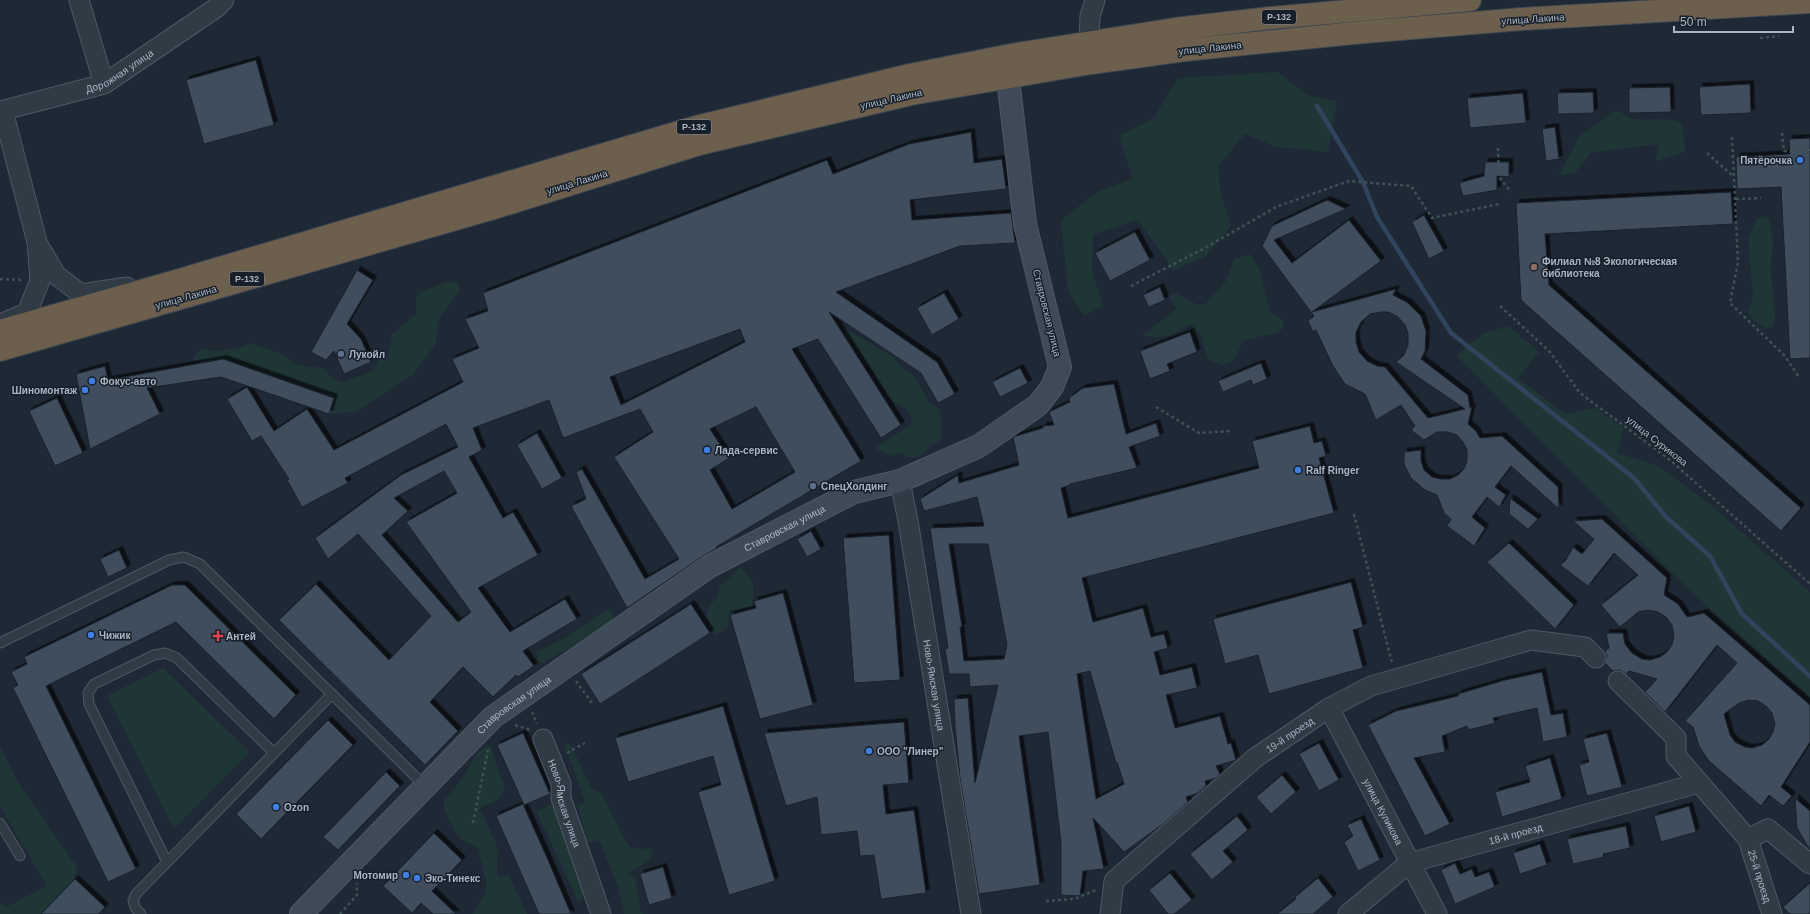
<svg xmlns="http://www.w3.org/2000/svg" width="1810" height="914" viewBox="0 0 1810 914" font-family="Arial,sans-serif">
	<defs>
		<filter id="shadow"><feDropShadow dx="3.5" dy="-3.5" stdDeviation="0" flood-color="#0009"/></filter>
	</defs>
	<rect width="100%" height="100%" fill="#1e2935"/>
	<path fill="#203536" d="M 1278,72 L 1307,95 L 1337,101 L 1328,152 L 1276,147 L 1245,134 L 1218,166 L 1221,194 L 1231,226 L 1206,257 L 1173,270 L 1138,220 L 1093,235 L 1092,270 L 1103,306 L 1084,316 L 1068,291 L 1061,220 L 1100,190 L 1133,179 L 1119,136 L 1153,119 L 1178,78 Z
		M 1620,111 C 1636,128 1663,113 1682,123 L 1685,152 L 1656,161 L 1658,144 L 1591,153 L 1574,174 L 1559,175 L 1579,137 L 1612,112 Z
		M 1765,216 L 1769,218 L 1773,239 L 1771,269 L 1775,315 L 1772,327 L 1766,328 L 1752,320 L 1748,311 L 1753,298 L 1748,239 L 1756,219 Z
		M 1250,254 L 1260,270 L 1270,312 L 1283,320 L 1284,327 L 1278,333 L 1244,340 L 1234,360 L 1223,365 L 1208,360 L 1200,333 L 1191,324 C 1172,334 1166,341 1143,335 L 1176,309 L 1168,295 L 1178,294 L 1198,305 L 1205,304 L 1226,281 L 1234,259 Z
		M 447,281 L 459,283 L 459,292 L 439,318 L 436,343 L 413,375 L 356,412 L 329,414 L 334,398 L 223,359 L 197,364 L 193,358 L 201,349 C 219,352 234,351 251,343 L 282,354 L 296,365 L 323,368 L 332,378 L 342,383 L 374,370 L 379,357 L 388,356 L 392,334 L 416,314 L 416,299 L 420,293 Z
		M 1509,326 L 1539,352 L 1518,378 L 1565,414 L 1596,408 L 1624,429 L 1617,453 L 1658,466 L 1706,501 L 1810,592 L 1810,697 L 1686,587 L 1456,355 L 1484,333 Z
		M 848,330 L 890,355 L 902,367 L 913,374 L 930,403 L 939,409 L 941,418 L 941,437 L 938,442 C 920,450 923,465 898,453 L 890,456 L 875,448 L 910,425 L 912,421 L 910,412 L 890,399 L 850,339 L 829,346 L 822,340 Z
		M 741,567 L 754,584 L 752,607 L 730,610 L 727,628 L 716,635 C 707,615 700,612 718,597 L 719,587 Z
		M 611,609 L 613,620 L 606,627 L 544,663 L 538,661 L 536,652 L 566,637 L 606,610 Z
		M 163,668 L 250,752 L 174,829 L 107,696 Z
		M 564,742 L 571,745 L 592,789 L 601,793 L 627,844 L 633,848 L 653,849 L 649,861 L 629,873 L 635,877 L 641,911 L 643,914 L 624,914 L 618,886 L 599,840 L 588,843 L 577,805 L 585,802 Z
		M 490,745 L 505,788 L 499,799 L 480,808 L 498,848 L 497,874 L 499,877 L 509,876 L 527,914 L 472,914 L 485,895 L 487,883 L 477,847 L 461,839 L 454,831 L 444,808 L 444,801 L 464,776 L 477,752 Z
		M 0,746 L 19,784 L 77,867 L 71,891 L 48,914 L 0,914 L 0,902 L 6,907 L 47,886 L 0,807 Z
		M 559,801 L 585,892 L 579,903 L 536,811 Z"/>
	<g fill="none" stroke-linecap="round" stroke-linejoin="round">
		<path stroke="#30455d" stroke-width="4.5" d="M 1317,106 L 1363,182 L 1377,217 L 1451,333 L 1634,478 L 1666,517 L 1710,556 L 1742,614 L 1810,676"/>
	</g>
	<path fill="#414e5d" stroke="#19222c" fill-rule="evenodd" filter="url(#shadow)" d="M 256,60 L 274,125 L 204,144 L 186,80 Z
		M 1750,84 L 1751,113 L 1701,115 L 1699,87 Z
		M 1670,87 L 1671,112 L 1629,113 L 1629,88 Z
		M 1593,92 L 1594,113 L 1558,114 L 1557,93 Z
		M 1523,93 L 1526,123 L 1470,128 L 1467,98 Z
		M 1555,127 L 1559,159 L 1546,161 L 1542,129 Z
		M 971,132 L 974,163 L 1002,159 L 1006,189 L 910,200 L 912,220 L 1011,213 L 1015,243 L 960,246 L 836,292 L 937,362 L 955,394 L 938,403 L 921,373 L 829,312 L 901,425 L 881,438 L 818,339 L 792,349 L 861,461 L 716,547 L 717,548 L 703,556 L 627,608 L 571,506 L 586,499 L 576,472 L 582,469 L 645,579 L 679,559 L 614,457 L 653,432 L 640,409 L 563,438 L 549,400 L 473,428 L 482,450 L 469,457 L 503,518 L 513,512 L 538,555 L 478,588 L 510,632 L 565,599 L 577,619 L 523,651 L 534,666 L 518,677 L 516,675 L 493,697 L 463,667 L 430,702 L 458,731 L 425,765 L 279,620 L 316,584 L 389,660 L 431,616 L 358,534 L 328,559 L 315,538 L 401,475 L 458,447 L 446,424 L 345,478 L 348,483 L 302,507 L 287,480 L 289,479 L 261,436 L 252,441 L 227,399 L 247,387 L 274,431 L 307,409 L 334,450 L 463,382 L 452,359 L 479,348 L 465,319 L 488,311 L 483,293 L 827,160 L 833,174 L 909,144 ZM 740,329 L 745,342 L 621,405 L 610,377 ZM 756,407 L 795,472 L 732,509 L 710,470 L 729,458 L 710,429 ZM 444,471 L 457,493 L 406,522 L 471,612 L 458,622 L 382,535 L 408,511 L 394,498 Z
		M 1810,138 L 1810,358 L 1790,359 L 1781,187 L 1737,189 L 1736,157 L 1790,154 L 1789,139 Z
		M 1485,162 L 1509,162 L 1509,177 L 1497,176 L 1497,190 L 1463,196 L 1459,183 L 1484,176 Z
		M 1731,192 L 1733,224 L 1545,234 L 1549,285 L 1801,508 L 1781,531 L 1521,300 L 1516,203 Z
		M 1327,200 L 1346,209 L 1274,240 L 1292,263 L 1349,220 L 1381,261 L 1312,312 L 1396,289 L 1393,295 L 1408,303 L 1421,316 L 1426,331 L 1425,351 L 1421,359 L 1468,395 L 1470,408 L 1472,407 L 1468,424 L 1476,431 L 1480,438 L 1502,436 L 1558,487 L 1559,509 L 1511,466 L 1495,487 L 1506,495 L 1499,507 L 1487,497 L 1472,517 L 1485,528 L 1474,546 L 1447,526 L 1451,519 L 1444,513 L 1437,495 L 1425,490 L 1411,478 L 1404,464 L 1404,452 L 1421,450 L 1421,461 L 1424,470 L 1432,477 L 1440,479 L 1450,479 L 1458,475 L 1464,469 L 1467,461 L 1467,450 L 1463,442 L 1457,435 L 1448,432 L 1437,432 L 1424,440 L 1411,430 L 1415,426 L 1401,405 L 1376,420 L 1365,394 L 1345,384 L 1333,366 L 1316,330 L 1313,332 L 1308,321 L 1314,316 L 1262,246 L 1272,226 ZM 1380,312 L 1389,312 L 1398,317 L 1405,325 L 1408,333 L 1408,345 L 1404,355 L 1396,362 L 1465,409 L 1428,418 L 1385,367 L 1377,366 L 1367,361 L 1359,352 L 1356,342 L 1356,332 L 1361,322 L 1370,314 Z
		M 1424,215 L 1444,251 L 1429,259 L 1412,222 Z
		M 1135,232 L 1150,260 L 1110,281 L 1095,253 Z
		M 357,270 L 373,280 L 347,324 L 361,339 L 371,362 L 344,374 L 334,351 L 326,360 L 311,352 Z
		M 1160,287 L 1165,300 L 1149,307 L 1143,295 Z
		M 944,293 L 959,319 L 932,335 L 917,308 Z
		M 1190,332 L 1197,352 L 1167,364 L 1170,371 L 1150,379 L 1140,351 Z
		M 223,359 L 334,398 L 329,414 L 221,377 L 147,388 L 160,414 L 90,449 L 76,374 L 105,366 L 108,380 Z
		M 1261,363 L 1267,379 L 1253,385 L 1251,380 L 1223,392 L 1218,381 Z
		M 1020,368 L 1028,383 L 1000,397 L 992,382 Z
		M 1114,384 L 1126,434 L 1156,423 L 1160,436 L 1129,447 L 1137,468 L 1070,484 L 1070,485 L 1061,488 L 1068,518 L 1259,468 L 1252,441 L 1310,426 L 1314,443 L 1322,441 L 1326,456 L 1319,458 L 1334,513 L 1082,578 L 1093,622 L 1143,608 L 1151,637 L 1164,634 L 1168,648 L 1154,652 L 1160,675 L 1192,667 L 1197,688 L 1166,695 L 1175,728 L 1220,716 L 1228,744 L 1231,743 L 1236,760 L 1216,766 L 1220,774 L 1216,778 L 1205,781 L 1206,786 L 1198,793 L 1186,797 L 1188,802 L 1163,824 L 1124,852 L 1093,818 L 1104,869 L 1083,871 L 1080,896 L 1061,895 L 1061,843 L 1048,732 L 1019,736 L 1040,885 L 979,894 L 960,778 L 955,726 L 954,699 L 968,698 L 975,783 L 998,685 L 970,687 L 969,674 L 949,674 L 945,649 L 948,648 L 930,528 L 984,526 L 977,497 L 924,511 L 920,499 L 958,475 L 959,483 L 1019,465 L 1013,437 L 1043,428 L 1043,426 L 1054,425 L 1049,412 L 1070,402 L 1069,398 L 1083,388 ZM 949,544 L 988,544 L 1007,645 L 1004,659 L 964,661 L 960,627 L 962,627 ZM 1090,671 L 1116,763 L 1117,762 L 1124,784 L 1096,799 L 1077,674 Z
		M 57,398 L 83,453 L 55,466 L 29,411 Z
		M 537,433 L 562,478 L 542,489 L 517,445 Z
		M 1510,498 L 1538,519 L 1528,529 L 1509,514 Z
		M 1602,519 L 1667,578 L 1664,595 L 1678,604 L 1687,617 L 1704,613 L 1810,705 L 1810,742 L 1781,787 L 1792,796 L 1783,806 L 1769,795 L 1761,806 L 1709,761 L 1699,746 L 1693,727 L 1685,721 L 1737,663 L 1717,645 L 1665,712 L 1645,692 L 1657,679 L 1629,671 L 1626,674 L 1620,670 L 1613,671 L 1605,663 L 1607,656 L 1605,651 L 1609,648 L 1606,633 L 1623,633 L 1625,644 L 1632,653 L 1642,659 L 1650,660 L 1660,657 L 1667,652 L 1672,645 L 1674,636 L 1672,625 L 1666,617 L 1658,612 L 1648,610 L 1638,612 L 1620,627 L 1601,605 L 1638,575 L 1614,553 L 1588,586 L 1560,565 L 1566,560 L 1573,547 L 1582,554 L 1594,539 L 1573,521 ZM 1749,700 L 1758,701 L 1766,706 L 1772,713 L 1775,724 L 1773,732 L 1769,739 L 1762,745 L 1752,748 L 1745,747 L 1735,742 L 1730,735 L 1724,714 L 1739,703 Z
		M 811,531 L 821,549 L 807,557 L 797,539 Z
		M 889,535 L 900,680 L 854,683 L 843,538 Z
		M 1509,543 L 1574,605 L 1555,629 L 1487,562 Z
		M 119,550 L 127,568 L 108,577 L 100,559 Z
		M 1351,582 L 1363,627 L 1353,630 L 1363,668 L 1269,694 L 1258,655 L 1225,664 L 1213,619 Z
		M 172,585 L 185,585 L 296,695 L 274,719 L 176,622 L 46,686 L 136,869 L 108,882 L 13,688 L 18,685 L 11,672 L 27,664 L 24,657 Z
		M 783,593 L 813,705 L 760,719 L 730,615 L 756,608 L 754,601 Z
		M 691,604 L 710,633 L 600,704 L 581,674 Z
		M 1542,672 L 1551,715 L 1563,713 L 1567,737 L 1543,742 L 1537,708 L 1493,718 L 1495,723 L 1469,730 L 1467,726 L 1442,736 L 1445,752 L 1414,758 L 1450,824 L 1425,836 L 1368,725 L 1396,711 L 1458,696 L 1458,694 L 1505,680 Z
		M 723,706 L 775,881 L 729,895 L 698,792 L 721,785 L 713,756 L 628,782 L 615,738 Z
		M 328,720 L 353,745 L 261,839 L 236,814 Z
		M 904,722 L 909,783 L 883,785 L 886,814 L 914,810 L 926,893 L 881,899 L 874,855 L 860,856 L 857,831 L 821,835 L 817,797 L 786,806 L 764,733 Z
		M 523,733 L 550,794 L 524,805 L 497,745 Z
		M 1607,733 L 1622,787 L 1587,796 L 1579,765 L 1589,762 L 1583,739 Z
		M 1319,743 L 1339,780 L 1319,791 L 1299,754 Z
		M 1550,758 L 1562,799 L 1502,817 L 1495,792 L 1530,782 L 1525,766 Z
		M 386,772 L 400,786 L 338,850 L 323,837 Z
		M 1282,775 L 1296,792 L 1271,814 L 1256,797 Z
		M 1795,798 L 1810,811 L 1810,850 L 1797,828 Z
		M 523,804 L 548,860 L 571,914 L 539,914 L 496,816 Z
		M 1689,806 L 1696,832 L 1661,842 L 1654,816 Z
		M 1237,816 L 1248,830 L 1223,851 L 1233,862 L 1212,880 L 1190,854 Z
		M 1361,819 L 1380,860 L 1358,871 L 1344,842 L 1353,836 L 1347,825 Z
		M 1626,826 L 1630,848 L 1603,854 L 1604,857 L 1573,864 L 1567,839 Z
		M 434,833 L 462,860 L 432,891 L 456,914 L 433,914 L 421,903 L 412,913 L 383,886 Z
		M 1540,844 L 1547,865 L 1520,874 L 1513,853 Z
		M 1455,863 L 1460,874 L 1472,869 L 1475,877 L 1489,872 L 1495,887 L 1455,904 L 1441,870 Z
		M 663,867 L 672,898 L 649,905 L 640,874 Z
		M 1170,873 L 1192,900 L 1174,914 L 1168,914 L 1149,890 Z
		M 1318,878 L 1333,897 L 1313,914 L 1277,914 L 1296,899 L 1295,897 Z
		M 75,879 L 105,907 L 99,914 L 41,914 Z
		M 1810,883 L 1810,914 L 1790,914 L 1783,907 Z"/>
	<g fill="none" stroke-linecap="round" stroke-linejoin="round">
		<g stroke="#4f5864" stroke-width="11">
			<path id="lane" d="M 0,643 L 169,560 L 184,557 L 200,564 L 425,786
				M 0,823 L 20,856
				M 167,862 L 89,704 L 88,693 L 94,684 L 154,655 L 165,653 L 177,658 L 274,753
				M 141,914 L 136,909 L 133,901 L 136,894 L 332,694"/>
		</g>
		<g stroke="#4f5864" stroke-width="21">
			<g id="street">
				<path d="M 79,0 L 104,84"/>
				<path d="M 1089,43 L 1090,16 L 1095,0"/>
				<path id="s1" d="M 0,111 L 104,84 L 216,8 L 224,0"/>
				<path d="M 3,111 L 37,242 L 40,280 L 27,313 L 5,322"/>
				<path d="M 39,246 L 56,275 L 81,294 L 127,287"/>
				<path id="s2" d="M 900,481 L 908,521 L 971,914"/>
				<path d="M 1618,681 L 1676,738 L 1676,756 L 1748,839 L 1768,829 L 1810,864"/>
				<path id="s3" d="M 1329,708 L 1437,914"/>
				<path id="s4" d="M 543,739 L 561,784 L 561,798 L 601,914"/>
				<path id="s5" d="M 1748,839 L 1772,914"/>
				<path id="s6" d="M 1110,914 L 1114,881 L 1255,758 L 1329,708 L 1371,686 L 1531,640 L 1585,647 L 1596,658"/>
				<path id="s7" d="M 1348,914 L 1409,863 L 1699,783"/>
			</g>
		</g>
		<g stroke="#4f5864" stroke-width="24">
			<g id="secondary">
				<path id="s8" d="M 301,914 L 493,717 L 710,566 L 854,492 L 900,481 L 979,446 L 1038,405 L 1052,387 L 1060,367 L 1025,224 L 1008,78"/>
			</g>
		</g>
		<g stroke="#3c4550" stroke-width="24">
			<path id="highway" d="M 0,331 L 176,281 L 696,127 L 910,75 L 1011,55 L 1175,29 L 1270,18 L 1470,0
				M 0,350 L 494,208 L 699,144 L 911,94 L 1091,63 L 1185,50 L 1364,32 L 1522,19 L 1810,2"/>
		</g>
		<path stroke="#3d5254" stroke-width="2.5" stroke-dasharray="3 3" stroke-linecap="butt" d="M 1760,38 L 1779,36
			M 1782,133 L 1784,151 L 1810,150
			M 1732,137 L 1738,262 L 1730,303 L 1784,355 L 1799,377
			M 1498,148 L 1499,177 L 1511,192
			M 1707,153 L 1734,177
			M 1736,199 L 1761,198
			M 0,279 L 21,280
			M 1131,286 L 1203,249 L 1278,206 L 1349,181 L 1411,186 L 1432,218 L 1499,204
			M 1500,306 L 1549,351 L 1580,393 L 1670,460 L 1810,584
			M 1156,407 L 1199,433 L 1231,431
			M 1354,514 L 1392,663
			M 576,681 L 592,703
			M 532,712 L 537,724
			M 515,725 L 530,730
			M 567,753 L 585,743
			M 473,823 L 488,750
			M 1046,901 L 1074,899 L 1096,890
			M 340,914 L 357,895 L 357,883"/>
		<use href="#lane" stroke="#313b46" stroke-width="9"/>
		<use href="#street" stroke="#313b46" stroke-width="19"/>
		<use href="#secondary" stroke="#3f4a59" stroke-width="22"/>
		<use href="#highway" stroke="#6c5f4e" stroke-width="22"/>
	</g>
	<g fill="#3f7fe0" stroke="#17202a" stroke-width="1.5">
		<circle cx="1800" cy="160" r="4"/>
		<circle cx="92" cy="381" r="4"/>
		<circle cx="85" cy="390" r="4"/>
		<circle cx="707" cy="450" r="4"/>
		<circle cx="1298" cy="470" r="4"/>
		<circle cx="91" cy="635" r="4"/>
		<circle cx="869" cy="751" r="4"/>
		<circle cx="276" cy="807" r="4"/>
		<circle cx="406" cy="875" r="4"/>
		<circle cx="417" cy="878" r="4"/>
	</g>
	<circle fill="#8d6e63" stroke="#17202a" stroke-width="1.5" cx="1534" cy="267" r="4"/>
	<g fill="#5c6f8a" stroke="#17202a" stroke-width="1.5">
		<circle cx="341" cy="354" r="4"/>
		<circle cx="813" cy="486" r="4"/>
	</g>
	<path fill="#e0444e" stroke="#17202a" stroke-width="1.5" d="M216 630h4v4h4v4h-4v4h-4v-4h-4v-4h4z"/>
	<g text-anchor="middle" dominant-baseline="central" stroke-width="3" stroke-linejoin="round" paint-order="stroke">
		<g fill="#17202a" stroke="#7f8895" stroke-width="1">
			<rect x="1262" y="10" width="34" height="14" rx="3"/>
			<rect x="677" y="120" width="34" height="14" rx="3"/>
			<rect x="230" y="272" width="34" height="14" rx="3"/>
		</g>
		<g font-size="9" font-weight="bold" fill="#abb5c3">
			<text x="1279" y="17">Р-132</text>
			<text x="694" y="127">Р-132</text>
			<text x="247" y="279">Р-132</text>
		</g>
		<g font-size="10" fill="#abb5c3" stroke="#17202a">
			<text transform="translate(1533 19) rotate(-4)">улица Лакина</text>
			<text transform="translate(1210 48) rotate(-6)">улица Лакина</text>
			<text stroke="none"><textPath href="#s1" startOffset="127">Дорожная улица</textPath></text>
			<text transform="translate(891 99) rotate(-13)">улица Лакина</text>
			<text transform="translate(577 182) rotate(-17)">улица Лакина</text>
			<text transform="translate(186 297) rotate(-16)">улица Лакина</text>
			<text transform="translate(1047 313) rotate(76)">Ставровская улица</text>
			<text transform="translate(1657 441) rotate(38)">улица Сурикова</text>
			<text stroke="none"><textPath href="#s8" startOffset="623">Ставровская улица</textPath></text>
			<text stroke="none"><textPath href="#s2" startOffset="207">Ново-Ямская улица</textPath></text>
			<text stroke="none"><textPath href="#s8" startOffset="299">Ставровская улица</textPath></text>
			<text stroke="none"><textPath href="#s6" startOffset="262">19-й проезд</textPath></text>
			<text stroke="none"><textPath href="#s4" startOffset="68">Ново-Ямская улица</textPath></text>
			<text stroke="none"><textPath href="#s3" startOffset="117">улица Куликова</textPath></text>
			<text stroke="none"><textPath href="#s7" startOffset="190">18-й проезд</textPath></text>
			<text stroke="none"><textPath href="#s5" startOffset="39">25-й проезд</textPath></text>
		</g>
		<g font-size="10" font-weight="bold" fill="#abb5c3" stroke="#17202a" text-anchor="start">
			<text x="1792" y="160" text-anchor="end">Пятёрочка</text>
			<text x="1542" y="261">Филиал №8 Экологическая<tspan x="1542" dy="12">библиотека</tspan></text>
			<text x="349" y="354">Лукойл</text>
			<text x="100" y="381">Фокус-авто</text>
			<text x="77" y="390" text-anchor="end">Шиномонтаж</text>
			<text x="715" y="450">Лада-сервис</text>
			<text x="1306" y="470">Ralf Ringer</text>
			<text x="821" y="486">СпецХолдинг</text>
			<text x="99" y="635">Чижик</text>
			<text x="226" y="636">Антей</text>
			<text x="877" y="751">ООО "Линер"</text>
			<text x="284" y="807">Ozon</text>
			<text x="398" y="875" text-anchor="end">Мотомир</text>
			<text x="425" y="878">Эко-Тинекс</text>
		</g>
	</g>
	<path d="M1674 26v6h119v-6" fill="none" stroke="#abb5c3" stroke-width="2"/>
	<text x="1680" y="26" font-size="12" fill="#abb5c3" stroke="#17202a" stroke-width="3" paint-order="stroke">50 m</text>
</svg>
